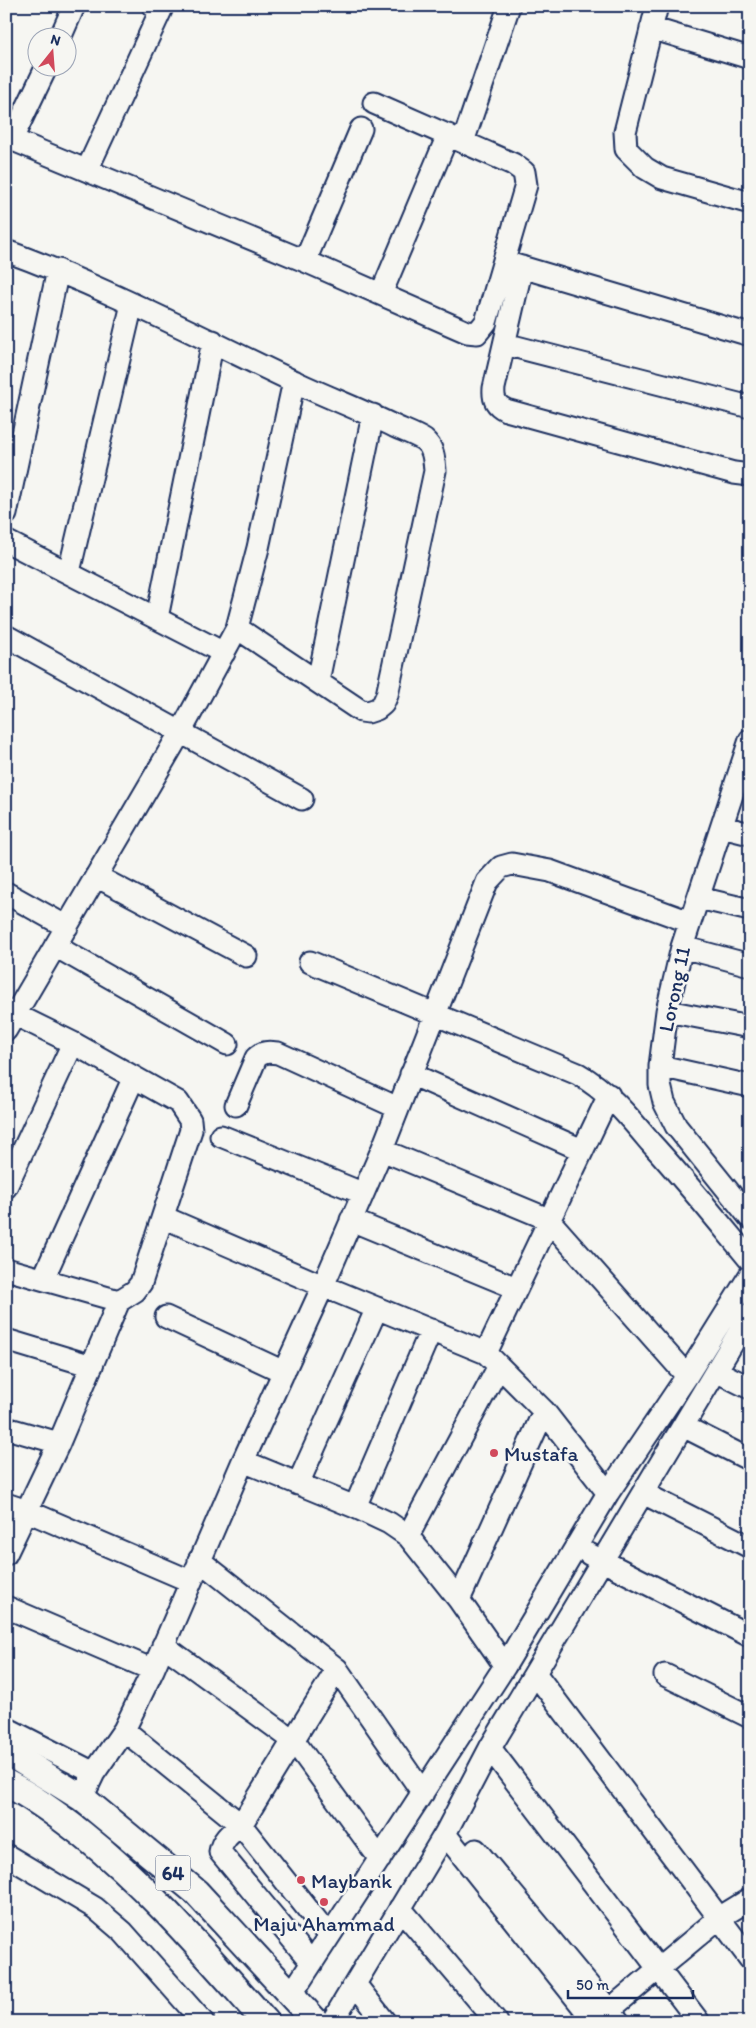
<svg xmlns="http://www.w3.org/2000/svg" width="756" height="2028" viewBox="0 0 756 2028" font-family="Itim,sans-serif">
	<rect width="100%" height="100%" fill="#f6f6f2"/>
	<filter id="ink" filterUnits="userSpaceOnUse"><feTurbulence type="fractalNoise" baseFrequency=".02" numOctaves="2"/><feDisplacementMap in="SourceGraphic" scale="10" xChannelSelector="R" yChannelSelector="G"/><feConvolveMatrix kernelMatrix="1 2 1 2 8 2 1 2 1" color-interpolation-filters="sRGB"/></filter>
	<g filter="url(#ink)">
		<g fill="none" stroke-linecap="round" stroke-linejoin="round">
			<g stroke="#1b2f5e" stroke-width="25">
				<path id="minor" d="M 657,6 L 625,132 L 626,149 L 645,168 L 662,178 L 750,203
					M 651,28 L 750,58
					M 60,38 L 74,6
					M 6,137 L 305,261 L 467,332 L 477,333 L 486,322 L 526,185 L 524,172 L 513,164 L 374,103
					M 12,139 L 46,68
					M 463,142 L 509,6
					M 87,170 L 161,10 L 153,6
					M 6,251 C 105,287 198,336 293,381 C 327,397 362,410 396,427 C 405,431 416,435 424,440 C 434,448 434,460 435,471 L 387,695 L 383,704 L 377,709 L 368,712 L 361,711 L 237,628
					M 305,261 L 361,129
					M 508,263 L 750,335
					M 522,267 L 494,388 C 493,400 496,405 506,410 L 734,473 L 750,475
					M 381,294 L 448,135
					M 505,344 L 750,407
					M 6,514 L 58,270
					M 6,541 L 224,653
					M 69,572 L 132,304
					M 157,618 L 213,341
					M 6,636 L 302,799
					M 318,681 L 373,415
					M 750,740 L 682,947 L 667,1011 L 660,1066 L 660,1085 L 664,1102 L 676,1126 L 750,1218
					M 722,827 L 750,834
					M 96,876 L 246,956
					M 6,893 L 67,927
					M 699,898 L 750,910
					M 55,946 L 227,1044
					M 682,947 L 750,965
					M 310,962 L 578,1074 C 608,1091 628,1116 650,1142 C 685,1180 717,1220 750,1260
					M 6,1010 L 73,1043 L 178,1102 L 190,1120 L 191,1130 L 141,1283 L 135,1291 L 119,1301 L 6,1269
					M 667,1011 L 750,1027
					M 6,1030 L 180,733 L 237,628 L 258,548 L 294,381
					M 660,1066 L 750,1086
					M 411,1074 L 582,1150
					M 236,1105 L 256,1058 C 263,1051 269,1052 278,1053 L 398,1108
					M 221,1136 L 362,1193
					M 382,1150 L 548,1219 L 687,1376
					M 6,1187 L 73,1043
					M 163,1217 L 323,1286 L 486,1353 L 544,1411 L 608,1493
					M 351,1220 L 516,1288
					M 43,1279 L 134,1077
					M 166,1317 L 284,1372
					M 6,1340 L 92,1366
					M 486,1353 L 609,1095
					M 716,1371 L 750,1388
					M 683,1426 L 750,1460
					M 6,1428 L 59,1443
					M 243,1461 L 355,1507 L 389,1523 L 408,1536 L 459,1600 L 505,1666
					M 298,1484 L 377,1308
					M 643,1493 L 750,1547
					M 6,1504 L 27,1511 L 190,1581
					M 355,1507 L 431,1330
					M 408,1536 L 499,1366
					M 6,1554 L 59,1443 L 119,1301
					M 589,1554 L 750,1636
					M 199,1560 L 337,1669 L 423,1793
					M 459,1600 L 544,1411
					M 6,1607 L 153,1670
					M 163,1645 L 294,1741 L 380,1859
					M 535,1673 L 750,1959
					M 665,1675 L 750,1717
					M 6,1728 L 94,1773
					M 124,1730 L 241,1825 L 329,1936
					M 490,1748 L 699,2022
					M 82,1798 L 94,1773 L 124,1730 L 153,1670 L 243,1461 L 323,1286 L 382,1150 L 487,882 L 501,867 L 512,864 L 550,871 L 690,922
					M 445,1834 L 595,2022 L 719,1918 L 750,1899
					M 476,1850 L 619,2022
					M 6,1855 L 95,1908 L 123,1932 L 203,2022
					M 400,1908 L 497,2022
					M 312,1963 L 220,1852 C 222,1839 231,1833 241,1825 L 337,1669
					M 355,1984 L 385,2022
					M 291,1995 L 505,1666 L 608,1493 L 687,1376 L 750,1275
					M 332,2022 L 445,1834 L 490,1748 L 750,1314"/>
			</g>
			<g stroke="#1b2f5e" stroke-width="30">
				<path id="major" d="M 6,1751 L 82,1798 L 196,1892 L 316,2022
					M 6,1783 C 34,1797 58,1815 82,1834 C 151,1889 207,1956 266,2022"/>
			</g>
			<use href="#minor" stroke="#f6f6f2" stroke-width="21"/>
			<use href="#major" stroke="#f6f6f2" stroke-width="26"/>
		</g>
	</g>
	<g fill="#d1495b" stroke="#f6f6f2" stroke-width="2">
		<circle cx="494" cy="1453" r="5"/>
		<circle cx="301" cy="1880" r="5"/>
		<circle cx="324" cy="1902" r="5"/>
	</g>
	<g text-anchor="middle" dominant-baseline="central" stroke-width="5" stroke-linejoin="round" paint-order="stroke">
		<rect fill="#f6f6f2" stroke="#5d6b8a" stroke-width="1" x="155.5" y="1855.5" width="35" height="35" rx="4"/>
		<g font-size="20" font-weight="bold" fill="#1b2f5e">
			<text x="173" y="1873">64</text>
		</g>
		<g font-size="21" fill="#1b2f5e" stroke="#f6f6f2">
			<text transform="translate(674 989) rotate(-78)">Lorong 11</text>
		</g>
		<g font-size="21" fill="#1b2f5e" stroke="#f6f6f2" text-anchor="start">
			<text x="504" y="1453">Mustafa</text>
			<text x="311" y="1880">Maybank</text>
			<text x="324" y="1923" text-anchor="middle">Maju Ahammad</text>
		</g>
	</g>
	<rect width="756" height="2028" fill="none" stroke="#f6f6f2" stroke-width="25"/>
	<rect x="12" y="12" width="731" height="2003" fill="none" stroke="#1b2f5e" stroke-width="2" filter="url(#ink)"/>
	<g transform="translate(52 52) rotate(17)"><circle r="24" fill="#f6f6f2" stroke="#9ea6b7"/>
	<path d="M0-4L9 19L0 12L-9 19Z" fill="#d1495b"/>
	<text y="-8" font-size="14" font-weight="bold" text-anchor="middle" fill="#1b2f5e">N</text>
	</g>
	<path d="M568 1990v8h125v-8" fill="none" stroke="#1b2f5e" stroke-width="2.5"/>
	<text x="576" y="1990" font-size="15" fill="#1b2f5e" stroke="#f6f6f2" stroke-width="4" paint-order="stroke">50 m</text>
</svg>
